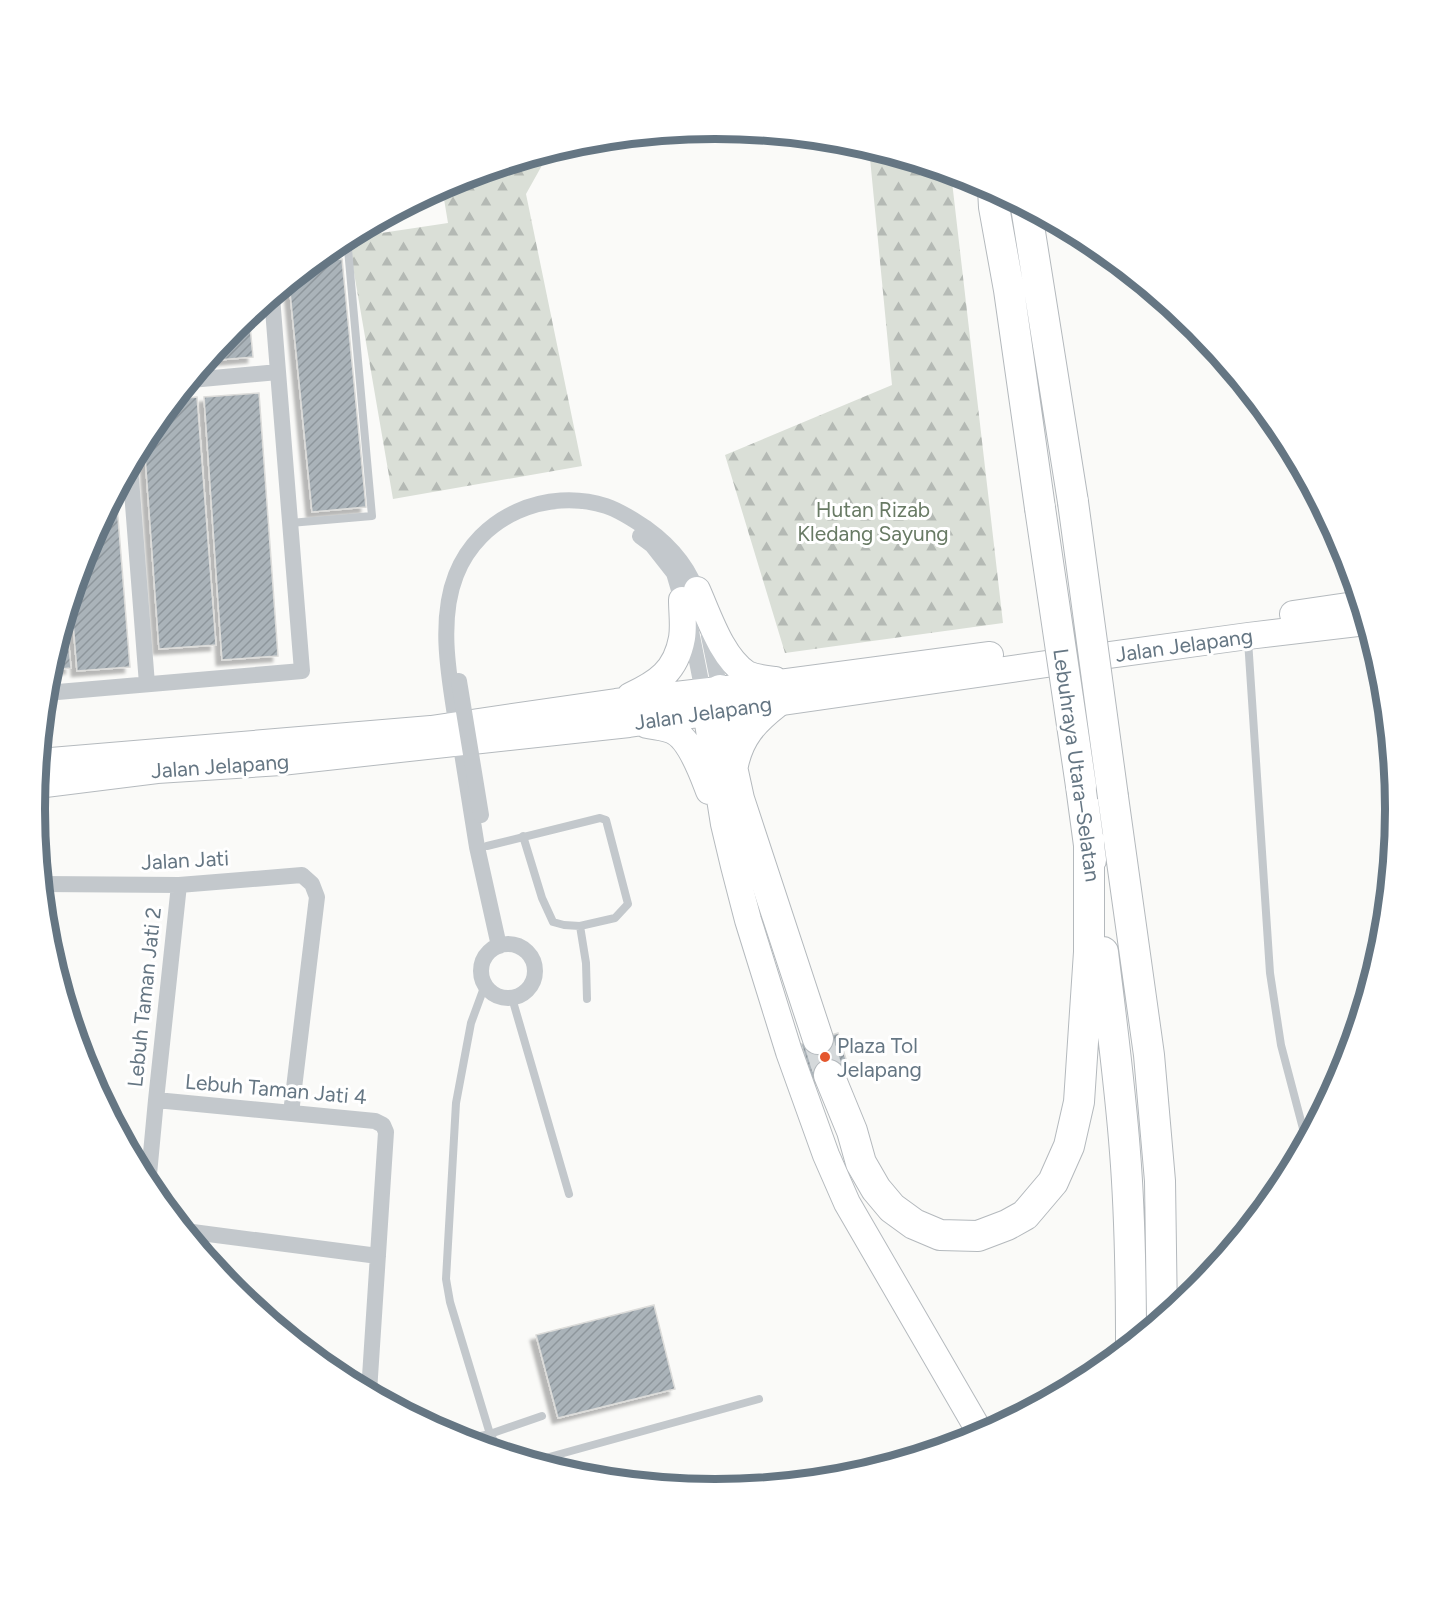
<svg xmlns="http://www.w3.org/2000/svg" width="1430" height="1618" viewBox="0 0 1430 1618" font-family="Figtree,sans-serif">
	<defs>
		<pattern id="forest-firs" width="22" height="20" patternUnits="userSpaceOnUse" patternTransform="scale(1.5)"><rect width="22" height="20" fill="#dadfd7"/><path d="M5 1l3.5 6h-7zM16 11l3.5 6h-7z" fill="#b4b9b4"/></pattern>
		<pattern id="building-hatch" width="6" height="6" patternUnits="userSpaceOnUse" patternTransform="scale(1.5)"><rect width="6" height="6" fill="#aab3b9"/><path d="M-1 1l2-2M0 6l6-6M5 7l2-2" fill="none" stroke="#8e969c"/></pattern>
		<filter id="shadow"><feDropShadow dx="-5.5" dy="5.5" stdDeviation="1.5" flood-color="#0004"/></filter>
	</defs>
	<rect width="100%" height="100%" fill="#fafaf8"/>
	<path fill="url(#forest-firs)" d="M 869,148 L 951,173 L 1003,623 L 785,653 L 725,455 L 892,385 Z
		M 550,151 L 526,194 L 582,466 L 393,499 L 348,238 L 448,223 L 442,187 L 455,180 Z"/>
	<path fill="url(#building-hatch)" stroke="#dcdcda" stroke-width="1.5" filter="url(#shadow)" d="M 342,259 L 366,507 L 312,512 L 289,282 L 315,261 Z
		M 249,315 L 253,357 L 206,361 L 234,328 Z
		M 259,393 L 278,656 L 222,660 L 204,397 Z
		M 197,397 L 216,645 L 159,649 L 144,441 L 149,431 L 175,399 Z
		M 116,493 L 130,667 L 77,671 L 71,598 L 86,548 Z
		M 66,616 L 71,668 L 49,670 Z
		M 838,1033 L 849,1069 L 812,1080 L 801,1044 Z
		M 654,1305 L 675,1389 L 558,1418 L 536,1335 Z"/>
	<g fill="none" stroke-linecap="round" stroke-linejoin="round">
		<path stroke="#d5d9db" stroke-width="30" stroke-dasharray="30 15" stroke-linecap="butt" d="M 818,1039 L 829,1075"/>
		<g stroke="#b5babe" stroke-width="28">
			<path id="primary" d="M 697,590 C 709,617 722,658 747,674 C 756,678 766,679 775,680
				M 1293,614 L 1361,604
				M 630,696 C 658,683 676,671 682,638 C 684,626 682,612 682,600
				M 704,698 L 724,824 L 734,866 L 748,920 L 789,1052 L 826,1155 L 847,1203 L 981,1434
				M 647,725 C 654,726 663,727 671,730 C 690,737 702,773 709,791
				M 39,762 L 431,729 L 616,702 L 787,682 L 990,655
				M 37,785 L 157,770 L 281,762 L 629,724 L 1102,656 L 1248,636 L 1366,622"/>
		</g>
		<g stroke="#b4b9bd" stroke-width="32">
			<path id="motorway" d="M 993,189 L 994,207 L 1009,290 L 1040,508
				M 1026,207 L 1073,502
				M 720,690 L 732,767 L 739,799 L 818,1039
				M 733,765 C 739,736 753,721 776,703
				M 1081,786 L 1091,860
				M 1113,797 L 1149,1055 L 1160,1181 L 1162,1318
				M 1103,952 C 1111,1018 1120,1085 1125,1152 C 1130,1215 1131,1280 1131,1343
				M 829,1075 L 852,1131 L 861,1163 L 876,1189 L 892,1208 L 914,1224 L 940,1235 L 978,1236 L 1007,1225 L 1025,1215 L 1053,1182 L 1069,1146 L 1079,1102 L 1089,952 L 1089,840"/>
		</g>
		<path stroke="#c3c8cc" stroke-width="8" d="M 290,523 L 372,516 L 347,238
			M 1248,640 L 1270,973 L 1281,1045 L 1306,1140
			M 487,846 L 600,818 L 606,820 L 628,904 L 615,918 L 580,926 L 564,925 L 553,922 L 542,898 L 523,836
			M 580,926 L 586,963 L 587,999
			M 485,985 L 471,1023 L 456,1103 L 446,1279 L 450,1302 L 490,1434 L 499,1449 L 504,1453
			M 512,998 L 569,1194
			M 462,1440 L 490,1434 L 542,1416
			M 527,1460 L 542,1459 L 759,1399"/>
		<path stroke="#c3c8cc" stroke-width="16" d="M 191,380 L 278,372
			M 130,466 L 147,684
			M 640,536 L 652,545 L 674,573 L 691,631 L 703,692
			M 709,636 L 720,690
			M 46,693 L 302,671 L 272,297
			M 455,715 C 448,671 439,618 456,575 C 479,516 547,487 606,506 C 621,511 634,520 646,528 C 671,546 691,569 699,599
			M 462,753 L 477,847 L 499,946
			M 42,884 L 179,885 L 302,875 L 312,884 L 317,897 L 291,1113
			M481 971a27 27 0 1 1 54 0a27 27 0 1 1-54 0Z
			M 156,1100 L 375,1121 L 383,1125 L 386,1132 L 369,1392
			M 148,1185 L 156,1100 L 179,885
			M 185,1231 L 378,1256"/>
		<use href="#primary" stroke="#fff" stroke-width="26"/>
		<use href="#motorway" stroke="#fff" stroke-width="30"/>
		<g stroke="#b4b9bd" stroke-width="32" stroke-linecap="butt">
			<path id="motorway-bridge" d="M 1073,502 L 1113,797
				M 1040,508 L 1081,786"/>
		</g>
		<path stroke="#c3c8cc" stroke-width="16" d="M 459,681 L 481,815"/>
		<use href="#motorway-bridge" stroke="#fff" stroke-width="30"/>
	</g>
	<circle fill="#e4572e" stroke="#fff" stroke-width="2" cx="825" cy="1057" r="6"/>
	<g text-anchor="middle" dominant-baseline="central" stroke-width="6" stroke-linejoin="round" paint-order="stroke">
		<g font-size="21" fill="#687a64" stroke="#fff">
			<text x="873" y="509">Hutan Rizab<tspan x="873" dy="24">Kledang Sayung</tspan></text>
		</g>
		<g font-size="21" fill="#657683" stroke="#fff">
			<text transform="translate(1184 645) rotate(-8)">Jalan Jelapang</text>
			<text transform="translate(703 713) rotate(-8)">Jalan Jelapang</text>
			<text transform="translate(1077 765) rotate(82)">Lebuhraya Utara–Selatan</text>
			<text transform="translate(220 766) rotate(-4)">Jalan Jelapang</text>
			<text transform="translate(185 860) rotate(-3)">Jalan Jati</text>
			<text transform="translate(144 997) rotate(-84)">Lebuh Taman Jati 2</text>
			<text transform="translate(276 1089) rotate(5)">Lebuh Taman Jati 4</text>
		</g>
		<g font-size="21" fill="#657683" stroke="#fff" text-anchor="start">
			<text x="837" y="1045">Plaza Tol<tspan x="837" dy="24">Jelapang</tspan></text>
		</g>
	</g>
	<path d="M0 0H1430V1618H0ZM45 809a670 670 0 1 1 1340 0a670 670 0 1 1-1340 0Z" fill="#fff" fill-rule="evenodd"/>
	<path fill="none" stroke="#657683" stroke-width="8" d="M45 809a670 670 0 1 1 1340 0a670 670 0 1 1-1340 0Z"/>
</svg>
